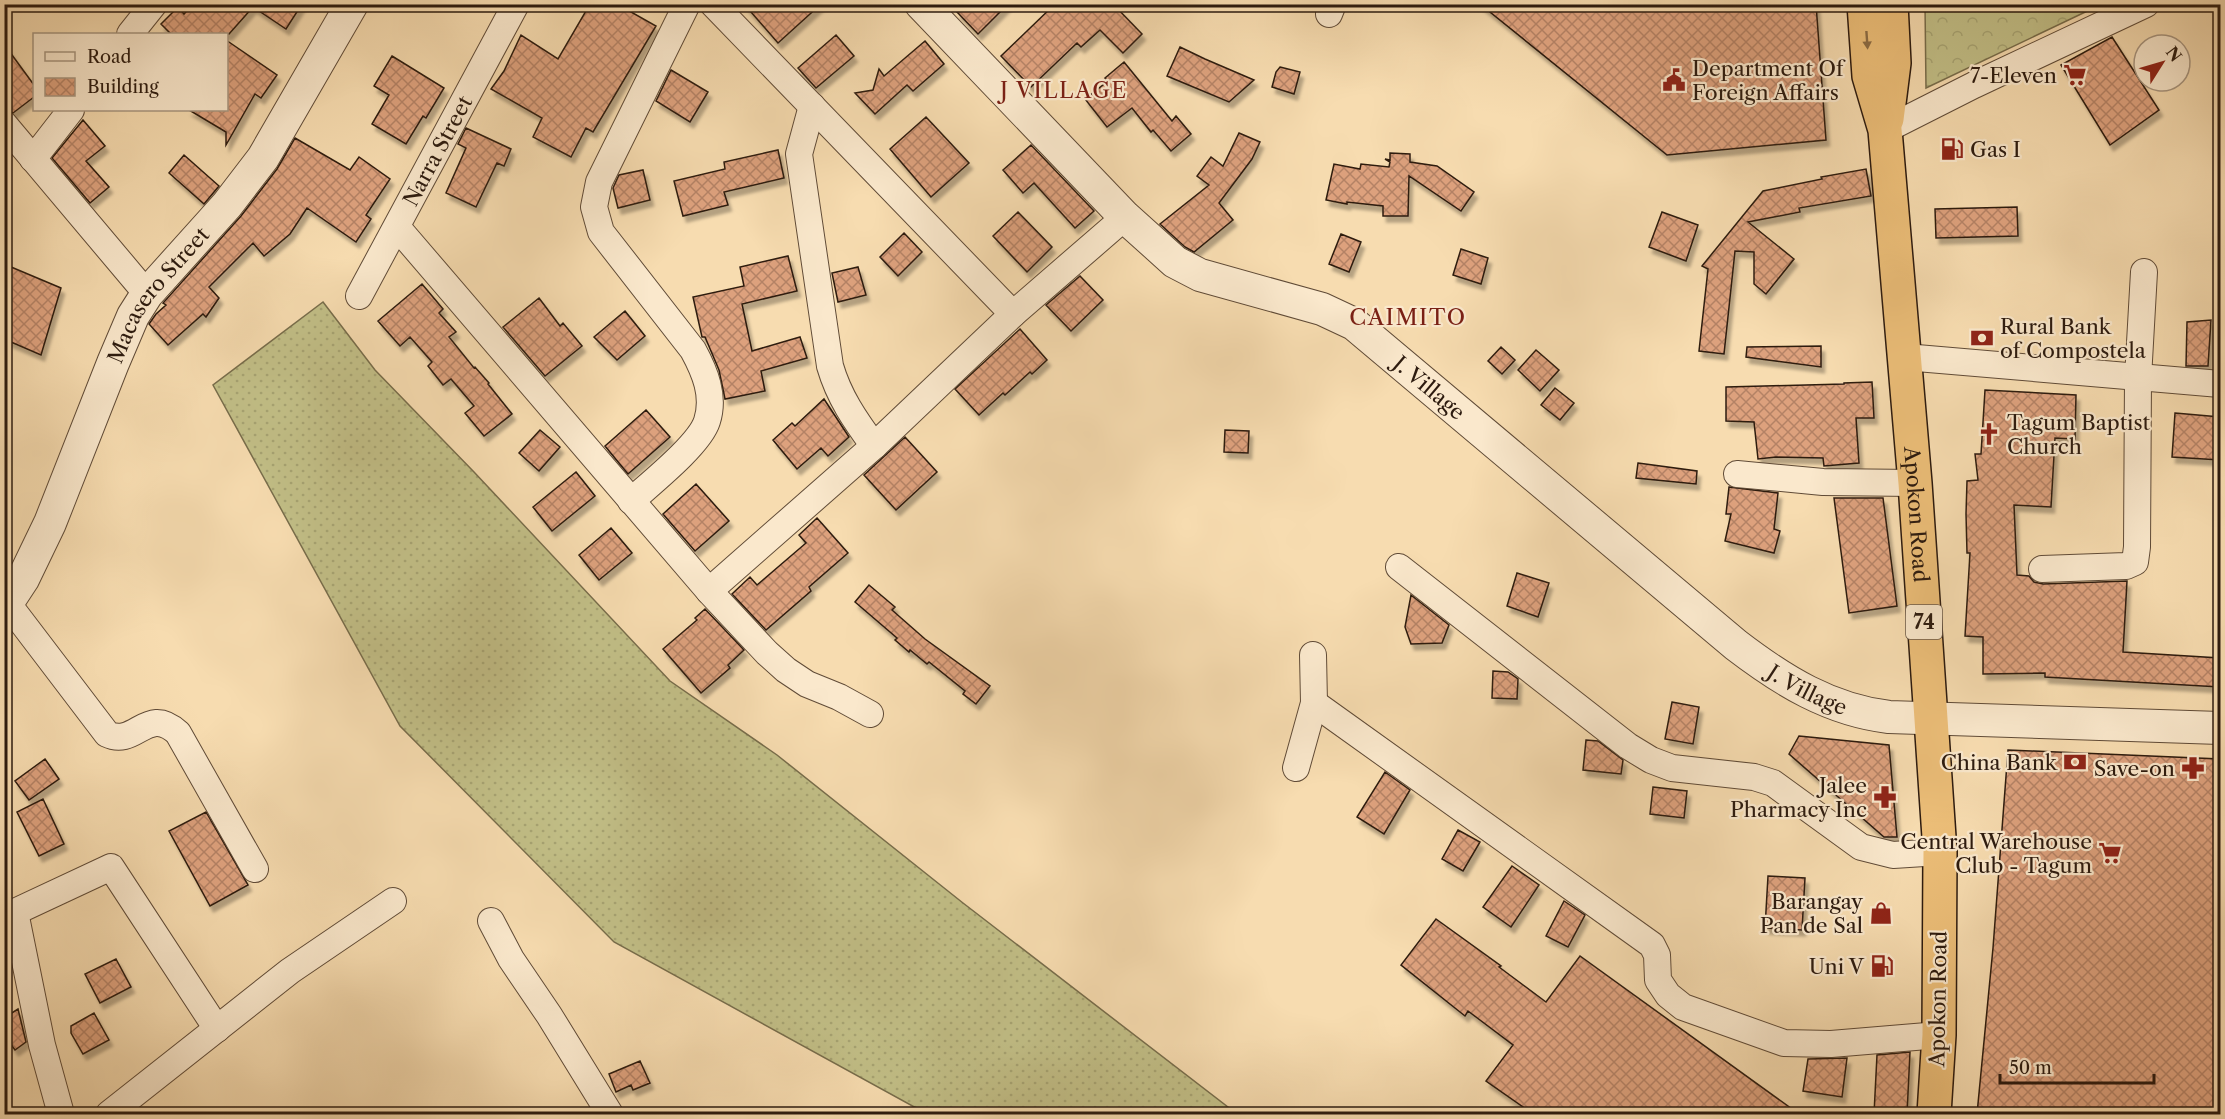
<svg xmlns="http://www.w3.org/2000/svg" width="2225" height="1119" viewBox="0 0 2225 1119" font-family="'Libre Caslon Text',serif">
	<defs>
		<pattern id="grass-dots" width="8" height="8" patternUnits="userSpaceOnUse" patternTransform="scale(1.5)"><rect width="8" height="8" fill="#c2bf87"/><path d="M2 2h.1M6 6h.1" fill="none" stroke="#a7a473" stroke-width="1.8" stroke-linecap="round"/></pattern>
		<pattern id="forest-crowns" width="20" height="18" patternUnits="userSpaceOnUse" patternTransform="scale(1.5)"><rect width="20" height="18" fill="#c2bf87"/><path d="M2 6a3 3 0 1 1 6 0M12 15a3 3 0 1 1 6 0" fill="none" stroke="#a7a473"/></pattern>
		<pattern id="building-cross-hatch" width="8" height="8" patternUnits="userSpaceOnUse" patternTransform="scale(1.5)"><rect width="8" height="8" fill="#dda17d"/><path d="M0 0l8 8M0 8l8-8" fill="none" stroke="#b48265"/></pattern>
		<filter id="shadow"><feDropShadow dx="3.5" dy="6" stdDeviation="1.5" flood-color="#0004"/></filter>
	</defs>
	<rect width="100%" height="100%" fill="#f7dcb0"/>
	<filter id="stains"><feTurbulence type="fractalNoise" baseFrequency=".00333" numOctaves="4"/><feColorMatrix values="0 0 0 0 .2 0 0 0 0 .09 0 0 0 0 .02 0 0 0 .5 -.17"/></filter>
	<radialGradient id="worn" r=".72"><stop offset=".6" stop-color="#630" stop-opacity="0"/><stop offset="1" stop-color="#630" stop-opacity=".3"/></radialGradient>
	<path fill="url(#grass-dots)" stroke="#786d4b" stroke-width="1.5" d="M 323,302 L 375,370 L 474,472 L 670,681 L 777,755 L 963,903 L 1237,1114 L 927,1114 L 614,942 L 400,726 L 213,385 Z"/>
	<path fill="url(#forest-crowns)" stroke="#786d4b" stroke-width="1.5" d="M 1925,5 L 1925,4 L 2100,5 L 1926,88 Z"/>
	<path fill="url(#building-cross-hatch)" stroke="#2d1b0f" stroke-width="1.5" filter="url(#shadow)" d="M 193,4 L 302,4 L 286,29 L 253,7 L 229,34 L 171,34 L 161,24 L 178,7 L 184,14 Z
		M 590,4 L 617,4 L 656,26 L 593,132 L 586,128 L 571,157 L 533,137 L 542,118 L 491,89 L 504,71 L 521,35 L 558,59 Z
		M 744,4 L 821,4 L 778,43 Z
		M 965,4 L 1008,4 L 978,34 L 957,12 Z
		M 1055,4 L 1113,4 L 1142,34 L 1123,53 L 1100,30 L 1081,47 L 1077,43 L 1031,87 L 1001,56 Z
		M 1480,4 L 1816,4 L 1826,140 L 1667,155 Z
		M 836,35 L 854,56 L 816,88 L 798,68 Z
		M 2112,37 L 2159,110 L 2110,145 L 2061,65 Z
		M 226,40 L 277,75 L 261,98 L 255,94 L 226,145 L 226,132 L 189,110 L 226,110 Z
		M 925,41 L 944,64 L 913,91 L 907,85 L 875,114 L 855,93 L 873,90 L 879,69 L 884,76 Z
		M 4,44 L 34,85 L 34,97 L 13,113 L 4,109 Z
		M 1180,47 L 1205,59 L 1254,80 L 1229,102 L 1167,76 Z
		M 392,56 L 444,88 L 426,118 L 423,116 L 406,144 L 372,124 L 389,95 L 374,86 Z
		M 1124,62 L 1172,121 L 1176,116 L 1191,134 L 1171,151 L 1153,130 L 1151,132 L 1132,108 L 1107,127 L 1085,99 L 1108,81 L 1105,78 Z
		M 1280,67 L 1300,72 L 1294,94 L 1272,87 L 1276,72 Z
		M 671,70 L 708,92 L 690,122 L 656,101 Z
		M 926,117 L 969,163 L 931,197 L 890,149 Z
		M 83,120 L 105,146 L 86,161 L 109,187 L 90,203 L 52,158 Z
		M 466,128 L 511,149 L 504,166 L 497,163 L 476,207 L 446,193 L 466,148 L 458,144 Z
		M 1239,133 L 1260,142 L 1252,159 L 1219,203 L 1233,220 L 1194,252 L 1185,247 L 1160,224 L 1209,185 L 1197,176 L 1211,157 L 1223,166 Z
		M 295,138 L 350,170 L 359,157 L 390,179 L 366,215 L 371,219 L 356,242 L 307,208 L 290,234 L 264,256 L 253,243 L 209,287 L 219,298 L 206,317 L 203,314 L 168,345 L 149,324 L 156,314 L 166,305 L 163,303 L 241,216 L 277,169 Z
		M 1031,145 L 1094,211 L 1075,228 L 1034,183 L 1023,193 L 1003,170 Z
		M 778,150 L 784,178 L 724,192 L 728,205 L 683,216 L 674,181 L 725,169 L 724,162 Z
		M 1390,153 L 1410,154 L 1410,162 L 1437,166 L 1474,192 L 1461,211 L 1409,176 L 1408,216 L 1383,216 L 1383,206 L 1347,202 L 1347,204 L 1326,200 L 1334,164 L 1360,169 L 1361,164 L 1389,167 L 1390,162 L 1385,159 L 1390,160 Z
		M 184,155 L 219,186 L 204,204 L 169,173 Z
		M 1866,169 L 1871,196 L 1799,208 L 1800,212 L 1748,222 L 1794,259 L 1766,294 L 1754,284 L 1754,252 L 1735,251 L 1724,354 L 1699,351 L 1708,269 L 1702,266 L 1763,191 L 1822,179 L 1821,177 Z
		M 643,170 L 650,200 L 618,208 L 613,188 L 619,175 Z
		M 2017,207 L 2018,236 L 1936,238 L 1935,209 Z
		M 1018,212 L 1052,247 L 1027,272 L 993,236 Z
		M 1662,212 L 1698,225 L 1686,261 L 1649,247 Z
		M 904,233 L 922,252 L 898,276 L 880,257 Z
		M 1341,234 L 1361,242 L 1349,272 L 1329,264 Z
		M 1461,249 L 1488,258 L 1481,284 L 1453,275 Z
		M 788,256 L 797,291 L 742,304 L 752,351 L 800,337 L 807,358 L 761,371 L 765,391 L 725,399 L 719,370 L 705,337 L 702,337 L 693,297 L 744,286 L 740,267 Z
		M 4,264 L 61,288 L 41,355 L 4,339 Z
		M 858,267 L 866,295 L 838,302 L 832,273 Z
		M 1080,276 L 1103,300 L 1071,331 L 1046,305 Z
		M 422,284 L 443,309 L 439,313 L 456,332 L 449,337 L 474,368 L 475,367 L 489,383 L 488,384 L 512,414 L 484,436 L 465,413 L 474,406 L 451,379 L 443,385 L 428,366 L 432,362 L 410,337 L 400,346 L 378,321 Z
		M 539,298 L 560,326 L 563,323 L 582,346 L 545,376 L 503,327 Z
		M 625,311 L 645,336 L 617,360 L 594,337 Z
		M 2211,320 L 2208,366 L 2186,366 L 2187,322 Z
		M 1020,329 L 1047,360 L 1032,374 L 1030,372 L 1005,395 L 1003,393 L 979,415 L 955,389 Z
		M 1821,346 L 1821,367 L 1746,357 L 1747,347 Z
		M 1501,347 L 1515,360 L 1502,374 L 1488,361 Z
		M 1536,350 L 1559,370 L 1540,391 L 1518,370 Z
		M 1872,382 L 1874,418 L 1856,418 L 1859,463 L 1824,466 L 1823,458 L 1776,457 L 1758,459 L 1754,422 L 1726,421 L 1726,387 L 1844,384 L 1844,383 Z
		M 1555,388 L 1574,403 L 1560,420 L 1541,405 Z
		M 1985,390 L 2076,395 L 2075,439 L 2055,438 L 2051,507 L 2014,505 L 2017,575 L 2029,576 L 2034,582 L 2043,584 L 2127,581 L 2123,652 L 2220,658 L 2220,687 L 2045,677 L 2045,673 L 1983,674 L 1983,637 L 1965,636 L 1970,553 L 1967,553 L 1966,514 L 1967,481 L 1978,480 L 1975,454 L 1981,454 Z
		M 824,399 L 849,437 L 828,456 L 821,448 L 797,469 L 773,440 L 792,423 L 795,426 Z
		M 646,410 L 670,437 L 628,474 L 605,446 Z
		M 2175,413 L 2220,417 L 2220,460 L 2172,457 Z
		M 540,430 L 560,447 L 539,471 L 519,453 Z
		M 1225,430 L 1249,431 L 1248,453 L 1224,452 Z
		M 905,437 L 937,472 L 896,510 L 864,475 Z
		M 1638,463 L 1697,471 L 1696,484 L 1636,478 Z
		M 576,472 L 595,496 L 552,531 L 533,507 Z
		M 696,484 L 729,521 L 695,551 L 663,514 Z
		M 1729,487 L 1778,493 L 1774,529 L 1780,531 L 1774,553 L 1725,541 L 1731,514 L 1726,514 Z
		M 1834,498 L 1883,498 L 1897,606 L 1849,613 Z
		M 817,518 L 848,553 L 809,587 L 811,591 L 766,630 L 732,594 L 750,577 L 757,585 L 806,543 L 799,535 Z
		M 611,528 L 632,553 L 599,580 L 579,555 Z
		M 1517,573 L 1549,583 L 1538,617 L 1507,606 Z
		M 869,585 L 895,607 L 892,610 L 925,639 L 990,686 L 976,704 L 963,694 L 965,691 L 929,662 L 927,664 L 910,650 L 909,652 L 895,640 L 897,638 L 855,602 Z
		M 1411,595 L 1449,625 L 1442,643 L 1411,644 L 1405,627 Z
		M 705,609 L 744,650 L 728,665 L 730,668 L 701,693 L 663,649 L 697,620 L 695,618 Z
		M 1493,671 L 1508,672 L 1518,679 L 1517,699 L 1492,698 Z
		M 1672,702 L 1699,707 L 1693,744 L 1665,739 Z
		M 1799,736 L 1889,745 L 1897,837 L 1884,837 L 1789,754 Z
		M 1586,740 L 1598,741 L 1623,760 L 1621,774 L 1583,770 Z
		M 2008,750 L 2220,759 L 2220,1114 L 1977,1114 L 1993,948 Z
		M 45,759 L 59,779 L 29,800 L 15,781 Z
		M 1385,772 L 1410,790 L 1384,834 L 1357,817 Z
		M 1653,787 L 1687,791 L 1684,818 L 1650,814 Z
		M 43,799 L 64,844 L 39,856 L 17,812 Z
		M 206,812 L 248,885 L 210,906 L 169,831 Z
		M 1458,830 L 1480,842 L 1463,871 L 1442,859 Z
		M 1512,866 L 1539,885 L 1511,927 L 1483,907 Z
		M 1768,876 L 1805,878 L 1802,930 L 1765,928 Z
		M 1564,901 L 1585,915 L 1568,947 L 1546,936 Z
		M 1436,919 L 1501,966 L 1499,967 L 1546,1002 L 1580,956 L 1799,1114 L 1533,1114 L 1486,1081 L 1513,1045 L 1468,1011 L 1465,1016 L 1401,965 Z
		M 116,959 L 131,987 L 100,1003 L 85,974 Z
		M 18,1009 L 26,1042 L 15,1050 L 4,1035 L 4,1018 Z
		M 94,1013 L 109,1040 L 83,1054 L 71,1033 L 71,1026 Z
		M 1910,1052 L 1907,1114 L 1874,1114 L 1877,1055 Z
		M 1847,1058 L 1842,1097 L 1803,1091 L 1808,1059 Z
		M 640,1061 L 650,1083 L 633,1090 L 631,1085 L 616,1092 L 609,1074 Z"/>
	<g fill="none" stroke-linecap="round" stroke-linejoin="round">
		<g stroke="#604b37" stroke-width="28">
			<g id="minor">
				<path d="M 713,4 L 1013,314"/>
				<path d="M 1329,14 L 1333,4"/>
				<path d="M 130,34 L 154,4"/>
				<path d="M 812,106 L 799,154 L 830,366 C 839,397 855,420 874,446"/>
				<path d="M 4,124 L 147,294"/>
				<path d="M 1885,130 L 1974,85 L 2146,4"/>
				<path d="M 33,159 L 71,110"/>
				<path d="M 397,227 L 709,591 L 767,653 L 786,670 L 807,684 L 839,697 L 870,714"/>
				<path id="s1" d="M 359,296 L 516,4"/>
				<path d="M 1905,357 L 2220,384"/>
				<path d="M 1737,474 L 1823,482 L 1915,483"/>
				<path d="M 631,501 C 651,483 700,444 707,421 C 715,396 705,372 693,350 L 601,232 L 594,207 L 599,182 L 687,4"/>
				<path d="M 1399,567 L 1628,746 L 1651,760 L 1672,768 L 1754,777 L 1773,783 L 1861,847 L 1893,855 L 1940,852"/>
				<path d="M 2042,569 L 2126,566 L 2135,562 L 2137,547 L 2138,378 L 2144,272"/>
				<path d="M 709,591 L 874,446 L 1013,314 L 1125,217"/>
				<path d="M 8,604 L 107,734 C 136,748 147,704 178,733 L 255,869"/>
				<path d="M 1314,703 L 1652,945 L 1657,955 L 1658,980 L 1668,995 L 1683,1007 L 1784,1043 L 1831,1044 L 1939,1035"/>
				<path d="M 1296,768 L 1314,703 L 1313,655"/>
				<path d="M 15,912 L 42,1045 L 61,1114"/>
				<path d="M 4,917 L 111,867 L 217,1029"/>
				<path d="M 491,921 L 511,959 L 549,1015 L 610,1114"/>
				<path d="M 109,1114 L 290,971 L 393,901"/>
			</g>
		</g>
		<g stroke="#604b37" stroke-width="34">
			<g id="tertiary">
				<path id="s2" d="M 921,4 L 1125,217 L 1175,262 L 1200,275 L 1322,309 L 1354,324 L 1736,645 C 1783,681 1830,710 1889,717 L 2220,728"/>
				<path id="s3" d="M 4,608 L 23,579 L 50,523 L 113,363 L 133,316 L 147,294 L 227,205 L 263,158 L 352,4"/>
			</g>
		</g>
		<g stroke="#2d1b0f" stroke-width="36">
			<g id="trunk">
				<path id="s4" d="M 1864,4 L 1869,76 L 1885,130 L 1915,483 L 1940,852 L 1939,1035 L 1934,1114"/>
				<path d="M 1887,119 L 1894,63 L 1891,4"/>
			</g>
		</g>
		<use href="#minor" stroke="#fae8cc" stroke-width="26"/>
		<use href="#tertiary" stroke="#fae8cc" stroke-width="32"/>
		<use href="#trunk" stroke="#ecbe78" stroke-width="33"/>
	</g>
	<defs><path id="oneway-solid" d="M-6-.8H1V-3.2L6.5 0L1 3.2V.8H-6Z" transform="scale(1.5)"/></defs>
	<use fill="#8c6c44" href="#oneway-solid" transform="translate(1867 40) rotate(86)"/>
	<defs>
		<g id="supermarket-bare" transform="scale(1.8)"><path d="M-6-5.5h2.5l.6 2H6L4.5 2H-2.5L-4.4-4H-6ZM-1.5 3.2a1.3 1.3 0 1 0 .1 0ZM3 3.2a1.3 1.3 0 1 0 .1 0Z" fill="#8f2418" stroke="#fae8cc" stroke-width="2.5" paint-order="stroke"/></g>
		<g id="civic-bare" transform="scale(1.8)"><path d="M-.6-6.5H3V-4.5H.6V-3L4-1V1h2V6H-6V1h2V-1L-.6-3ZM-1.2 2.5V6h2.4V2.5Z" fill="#8f2418" stroke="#fae8cc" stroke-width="2.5" paint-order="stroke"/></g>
		<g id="fuel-bare" transform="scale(1.8)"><path d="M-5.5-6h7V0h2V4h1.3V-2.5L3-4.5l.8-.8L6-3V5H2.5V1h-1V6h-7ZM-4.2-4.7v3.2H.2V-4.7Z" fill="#8f2418" stroke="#fae8cc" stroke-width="2.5" paint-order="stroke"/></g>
		<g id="bank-bare" transform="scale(1.8)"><path d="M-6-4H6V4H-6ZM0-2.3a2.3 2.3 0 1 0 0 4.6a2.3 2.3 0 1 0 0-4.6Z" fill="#8f2418" stroke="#fae8cc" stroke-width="2.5" paint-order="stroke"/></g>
		<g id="church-bare" transform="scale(1.8)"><path d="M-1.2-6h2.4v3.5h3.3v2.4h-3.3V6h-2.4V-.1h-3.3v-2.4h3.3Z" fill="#8f2418" stroke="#fae8cc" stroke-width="2.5" paint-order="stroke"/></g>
		<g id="pharmacy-bare" transform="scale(1.8)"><path d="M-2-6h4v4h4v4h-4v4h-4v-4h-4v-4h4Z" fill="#8f2418" stroke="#fae8cc" stroke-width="2.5" paint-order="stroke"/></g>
		<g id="shop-bare" transform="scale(1.8)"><path d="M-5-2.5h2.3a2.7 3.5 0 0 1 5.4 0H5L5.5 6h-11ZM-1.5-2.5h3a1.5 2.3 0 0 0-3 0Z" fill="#8f2418" stroke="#fae8cc" stroke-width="2.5" paint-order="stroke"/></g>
	</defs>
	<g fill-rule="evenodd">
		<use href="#supermarket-bare" x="2075" y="75"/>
		<use href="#civic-bare" x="1674" y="80"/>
		<use href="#fuel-bare" x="1952" y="149"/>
		<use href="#bank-bare" x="1982" y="338"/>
		<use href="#church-bare" x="1989" y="434"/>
		<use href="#bank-bare" x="2075" y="762"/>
		<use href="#pharmacy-bare" x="2193" y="768"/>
		<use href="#pharmacy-bare" x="1885" y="797"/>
		<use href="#supermarket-bare" x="2110" y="853"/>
		<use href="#shop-bare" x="1881" y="913"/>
		<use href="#fuel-bare" x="1882" y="966"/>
	</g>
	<g text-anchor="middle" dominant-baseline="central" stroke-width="4.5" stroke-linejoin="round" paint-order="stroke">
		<rect fill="#fae8cc" stroke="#6a5848" stroke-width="1.5" x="1906" y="605" width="36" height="34" rx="4.5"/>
		<g font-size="20" font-weight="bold" fill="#2d1b0f">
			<text x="1924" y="622">74</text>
		</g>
		<g font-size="21" fill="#2d1b0f" stroke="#fae8cc" text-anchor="end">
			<text x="1692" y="68" text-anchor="start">Department Of<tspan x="1692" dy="24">Foreign Affairs</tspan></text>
			<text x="2057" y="75">7-Eleven</text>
			<text x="1970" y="149" text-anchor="start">Gas I</text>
			<text x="2000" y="326" text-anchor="start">Rural Bank<tspan x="2000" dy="24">of Compostela</tspan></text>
			<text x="2007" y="422" text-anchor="start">Tagum Baptist<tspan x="2007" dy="24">Church</tspan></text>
			<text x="2057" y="762">China Bank</text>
			<text x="2175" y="768">Save-on</text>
			<text x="1867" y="785">Jalee<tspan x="1867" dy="24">Pharmacy Inc</tspan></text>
			<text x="2092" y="841">Central Warehouse<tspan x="2092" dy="24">Club - Tagum</tspan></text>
			<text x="1863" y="901">Barangay<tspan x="1863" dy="24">Pan de Sal</tspan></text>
			<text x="1864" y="966">Uni V</text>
		</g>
		<g font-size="21" fill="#2d1b0f" stroke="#fae8cc">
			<text stroke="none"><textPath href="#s1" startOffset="165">Narra Street</textPath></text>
			<text stroke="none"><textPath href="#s3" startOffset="351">Macasero Street</textPath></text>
			<text stroke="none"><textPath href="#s2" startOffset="651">J. Village</textPath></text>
			<text stroke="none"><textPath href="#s4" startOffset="514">Apokon Road</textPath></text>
			<text stroke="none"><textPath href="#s2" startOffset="1136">J. Village</textPath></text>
			<text transform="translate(1938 999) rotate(-89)">Apokon Road</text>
		</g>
		<g font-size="22" letter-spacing="1.5" fill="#7a1f14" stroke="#fae8cc">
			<text x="1064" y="90">J VILLAGE</text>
			<text x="1408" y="317">CAIMITO</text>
		</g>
	</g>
	<rect width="2225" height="1119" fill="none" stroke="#f7dcb0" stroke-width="24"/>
	<rect x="6" y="6" width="2213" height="1107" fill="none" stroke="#2d1b0f" stroke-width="3"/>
	<rect x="12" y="12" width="2201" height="1095" fill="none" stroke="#2d1b0f" stroke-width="1.5"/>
	<rect x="33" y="33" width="195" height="78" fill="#fae8cc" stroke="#a89680" stroke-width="1.5"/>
	<rect x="45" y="52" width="30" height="9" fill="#fae8cc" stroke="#a89680" stroke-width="1.5"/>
	<text x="87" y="63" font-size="18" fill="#2d1b0f">Road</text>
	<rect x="45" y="78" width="30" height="18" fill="url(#building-cross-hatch)" stroke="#a89680" stroke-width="1.5"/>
	<text x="87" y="93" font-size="18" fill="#2d1b0f">Building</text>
	<g transform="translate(2162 63) rotate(53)"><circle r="28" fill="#fae8cc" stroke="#a89680" stroke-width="1.5"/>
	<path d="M0-4.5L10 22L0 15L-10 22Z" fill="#8f2418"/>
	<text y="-9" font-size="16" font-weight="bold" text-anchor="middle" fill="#2d1b0f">N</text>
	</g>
	<path d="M2000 1074v9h154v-9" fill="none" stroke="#2d1b0f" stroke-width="3"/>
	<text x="2009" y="1074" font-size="18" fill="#2d1b0f" stroke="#fae8cc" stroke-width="4.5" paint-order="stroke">50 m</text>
	<rect width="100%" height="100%" filter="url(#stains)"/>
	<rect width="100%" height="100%" fill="url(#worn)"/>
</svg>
